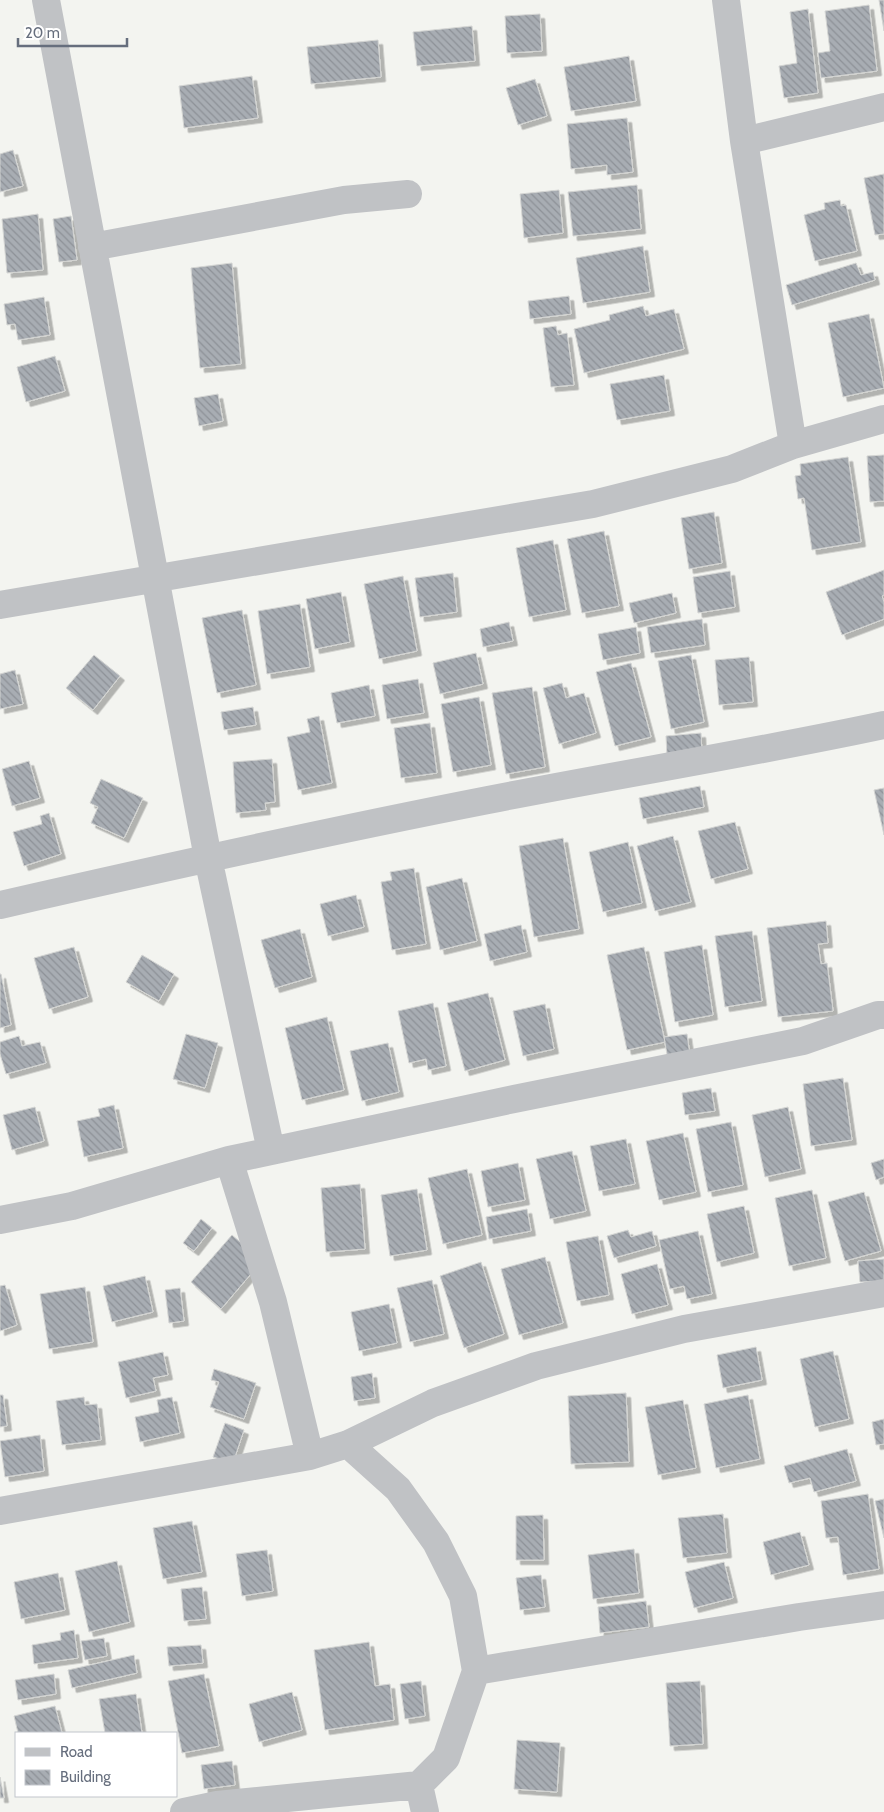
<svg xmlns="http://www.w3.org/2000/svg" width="884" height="1812" viewBox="0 0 884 1812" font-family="Cabin,sans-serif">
	<defs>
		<pattern id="building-back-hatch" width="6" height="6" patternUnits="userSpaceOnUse" patternTransform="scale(1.25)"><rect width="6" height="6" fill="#a8adb3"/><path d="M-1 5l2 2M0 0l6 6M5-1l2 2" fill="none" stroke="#8d9197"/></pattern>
		<filter id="shadow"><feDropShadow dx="4.5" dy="4.5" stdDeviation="0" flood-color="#0004"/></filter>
	</defs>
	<rect width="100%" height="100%" fill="#f3f4f0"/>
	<path fill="url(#building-back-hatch)" stroke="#d4d5d3" filter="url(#shadow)" d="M 879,0 L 884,0 L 884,31 Z
		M 869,5 L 877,71 L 821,78 L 818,53 L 830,51 L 825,11 Z
		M 808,9 L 818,93 L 784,98 L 779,66 L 797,63 L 790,12 Z
		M 540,14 L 542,51 L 507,53 L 505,16 Z
		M 472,26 L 475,61 L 417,66 L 413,32 Z
		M 378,40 L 381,77 L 311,84 L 307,47 Z
		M 629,56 L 636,101 L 571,111 L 564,67 Z
		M 252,76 L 258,118 L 184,128 L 179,86 Z
		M 535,79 L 547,116 L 518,125 L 506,88 Z
		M 627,118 L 633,172 L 607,175 L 607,165 L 571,169 L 567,124 Z
		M 13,150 L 23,186 L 0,192 L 0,154 Z
		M 884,174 L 884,234 L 875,235 L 864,178 Z
		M 637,185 L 641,229 L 573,236 L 568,192 Z
		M 559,190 L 563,233 L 524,238 L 520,194 Z
		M 840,200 L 841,206 L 846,205 L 857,251 L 815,261 L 804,215 L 825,209 L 824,203 Z
		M 38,214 L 43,270 L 7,273 L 2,219 Z
		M 71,216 L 77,260 L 59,262 L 53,219 Z
		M 643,246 L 650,292 L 583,303 L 576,258 Z
		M 232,263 L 241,364 L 200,368 L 191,268 Z
		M 856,263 L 861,275 L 873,272 L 875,280 L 792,305 L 786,285 Z
		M 569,296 L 571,314 L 530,319 L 528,301 Z
		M 44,297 L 50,335 L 18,340 L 15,324 L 7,325 L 4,304 Z
		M 643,306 L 646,316 L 674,309 L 684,349 L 584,373 L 574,329 L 610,320 L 609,315 Z
		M 869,314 L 884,388 L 843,397 L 828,323 Z
		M 556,326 L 558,335 L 567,333 L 574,385 L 551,387 L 543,328 Z
		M 55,356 L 65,391 L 26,402 L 17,367 Z
		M 664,375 L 670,411 L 617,420 L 610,384 Z
		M 218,394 L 223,421 L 199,426 L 194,398 Z
		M 884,455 L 884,501 L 870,502 L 867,456 Z
		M 848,457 L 861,542 L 812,550 L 804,498 L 798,499 L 795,476 L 801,475 L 800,464 Z
		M 714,512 L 722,563 L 689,569 L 681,518 Z
		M 604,531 L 619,606 L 582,613 L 567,539 Z
		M 553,540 L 566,610 L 529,617 L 516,548 Z
		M 884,570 L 884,595 L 882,596 L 884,602 L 884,619 L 842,635 L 826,592 Z
		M 730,571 L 735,607 L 698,613 L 693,577 Z
		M 453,573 L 457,612 L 420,617 L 415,578 Z
		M 403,576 L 417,651 L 379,659 L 364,584 Z
		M 341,592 L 350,642 L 315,649 L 306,599 Z
		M 672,593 L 676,613 L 634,623 L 629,603 Z
		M 300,604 L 310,667 L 267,674 L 258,611 Z
		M 242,610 L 256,685 L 217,693 L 202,618 Z
		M 702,619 L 705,645 L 651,653 L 647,627 Z
		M 509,622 L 513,641 L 483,647 L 480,629 Z
		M 636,627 L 640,653 L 603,660 L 598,634 Z
		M 476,653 L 483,684 L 440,694 L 433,663 Z
		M 94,655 L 120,676 L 93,710 L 66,688 Z
		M 691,655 L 704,722 L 671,729 L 658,661 Z
		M 749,657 L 753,702 L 719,705 L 715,660 Z
		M 631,663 L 651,737 L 615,746 L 596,672 Z
		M 15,670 L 23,704 L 0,709 L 0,674 Z
		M 418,679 L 424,713 L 387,719 L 382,685 Z
		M 562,683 L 566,698 L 584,693 L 596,733 L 559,744 L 543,688 Z
		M 369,685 L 375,716 L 337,723 L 331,693 Z
		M 532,687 L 545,767 L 506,774 L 492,693 Z
		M 479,697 L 491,765 L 453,772 L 441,704 Z
		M 253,707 L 256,725 L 224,730 L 221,712 Z
		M 319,716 L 332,783 L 298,790 L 287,737 L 310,732 L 307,719 Z
		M 430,723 L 437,773 L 401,778 L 394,728 Z
		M 701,733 L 702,754 L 667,757 L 666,736 Z
		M 272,759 L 275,802 L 265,803 L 266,810 L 236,813 L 233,762 Z
		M 29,761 L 40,798 L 12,806 L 2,769 Z
		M 101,779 L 143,798 L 124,838 L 91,823 L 98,807 L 90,803 Z
		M 700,786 L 704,807 L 643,819 L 639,798 Z
		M 884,788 L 884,835 L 874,790 Z
		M 49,813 L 61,854 L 24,866 L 13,832 L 42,824 L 40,816 Z
		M 735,822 L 748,869 L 711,879 L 698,831 Z
		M 673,836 L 691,902 L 655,911 L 637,846 Z
		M 563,838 L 579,929 L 534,937 L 519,846 Z
		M 628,842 L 642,903 L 603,912 L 589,852 Z
		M 414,868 L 426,944 L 392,950 L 381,882 L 392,880 L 390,872 Z
		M 462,878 L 477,941 L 440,950 L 426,887 Z
		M 356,895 L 364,927 L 328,936 L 320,904 Z
		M 826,921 L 828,943 L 818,944 L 821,964 L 827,963 L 833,1011 L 778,1017 L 767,928 Z
		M 521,925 L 527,952 L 490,961 L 484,934 Z
		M 300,929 L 312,977 L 275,988 L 261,940 Z
		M 752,931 L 762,1001 L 725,1007 L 715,936 Z
		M 702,945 L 713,1015 L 675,1022 L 664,952 Z
		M 74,947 L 88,997 L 49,1009 L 34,958 Z
		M 644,947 L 665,1042 L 627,1050 L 607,955 Z
		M 142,955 L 174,974 L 159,1001 L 126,982 Z
		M 0,974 L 1,974 L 11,1025 L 0,1028 Z
		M 488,993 L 505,1060 L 465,1071 L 447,1003 Z
		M 433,1003 L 446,1066 L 428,1070 L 426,1059 L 409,1063 L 398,1011 Z
		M 545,1004 L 554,1049 L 523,1056 L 513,1011 Z
		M 327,1017 L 344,1090 L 302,1100 L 285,1028 Z
		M 186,1034 L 218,1043 L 205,1088 L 173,1079 Z
		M 687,1034 L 691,1063 L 669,1066 L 664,1037 Z
		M 19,1036 L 22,1046 L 40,1042 L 46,1063 L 6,1074 L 0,1054 L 0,1042 Z
		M 388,1043 L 399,1092 L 362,1101 L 350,1051 Z
		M 843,1078 L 852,1140 L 811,1146 L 803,1084 Z
		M 711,1088 L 715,1111 L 685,1115 L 682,1093 Z
		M 114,1105 L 123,1148 L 84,1157 L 77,1121 L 100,1116 L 98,1109 Z
		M 35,1107 L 44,1141 L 12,1150 L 3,1115 Z
		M 788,1107 L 801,1169 L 765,1177 L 752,1115 Z
		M 731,1122 L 743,1185 L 708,1192 L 696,1129 Z
		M 683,1133 L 696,1192 L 659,1200 L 646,1141 Z
		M 626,1139 L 635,1184 L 599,1191 L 590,1146 Z
		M 572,1151 L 586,1211 L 550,1219 L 536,1159 Z
		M 884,1159 L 884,1177 L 876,1180 L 871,1163 Z
		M 518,1163 L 525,1200 L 488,1207 L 481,1171 Z
		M 467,1169 L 482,1235 L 443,1244 L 428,1178 Z
		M 360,1184 L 365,1249 L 326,1252 L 321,1188 Z
		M 417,1189 L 427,1250 L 390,1256 L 381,1195 Z
		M 812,1190 L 826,1258 L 789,1266 L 775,1198 Z
		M 864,1192 L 881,1251 L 845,1261 L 828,1202 Z
		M 744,1206 L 754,1253 L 717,1262 L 707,1214 Z
		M 527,1209 L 531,1231 L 489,1239 L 486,1217 Z
		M 201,1219 L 212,1228 L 194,1251 L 183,1243 Z
		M 628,1230 L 631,1237 L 652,1231 L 656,1246 L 614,1258 L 607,1236 Z
		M 698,1231 L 712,1294 L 687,1299 L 684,1286 L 670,1289 L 659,1240 Z
		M 232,1235 L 262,1261 L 221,1309 L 191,1282 Z
		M 598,1236 L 609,1295 L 577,1301 L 566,1242 Z
		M 545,1257 L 563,1323 L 519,1335 L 501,1269 Z
		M 884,1259 L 884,1281 L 860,1282 L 858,1261 Z
		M 481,1262 L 504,1334 L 464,1348 L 440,1276 Z
		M 657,1264 L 668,1305 L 632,1314 L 621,1274 Z
		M 145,1276 L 153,1312 L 112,1322 L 103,1286 Z
		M 432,1280 L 444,1334 L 410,1342 L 397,1288 Z
		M 5,1285 L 17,1325 L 0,1331 L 0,1286 Z
		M 85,1287 L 93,1342 L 49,1349 L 40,1294 Z
		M 180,1288 L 184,1321 L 169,1323 L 165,1290 Z
		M 389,1304 L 397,1343 L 359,1351 L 351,1312 Z
		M 756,1347 L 762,1380 L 723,1388 L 717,1355 Z
		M 833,1351 L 849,1419 L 815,1427 L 800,1359 Z
		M 163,1352 L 168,1375 L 153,1378 L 156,1391 L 126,1398 L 118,1362 Z
		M 214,1369 L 256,1383 L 244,1419 L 210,1407 L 219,1382 L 211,1380 Z
		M 372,1373 L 375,1398 L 354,1401 L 351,1377 Z
		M 626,1393 L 629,1462 L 571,1464 L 568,1396 Z
		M 0,1395 L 3,1395 L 7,1426 L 0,1427 Z
		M 748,1395 L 760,1459 L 716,1468 L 704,1404 Z
		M 84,1397 L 85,1405 L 97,1404 L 101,1440 L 62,1445 L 56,1401 Z
		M 172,1397 L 180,1433 L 140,1442 L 135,1417 L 159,1412 L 157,1400 Z
		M 683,1400 L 696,1468 L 658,1475 L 645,1407 Z
		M 884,1419 L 884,1444 L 876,1445 L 872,1422 Z
		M 225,1423 L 244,1430 L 233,1463 L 213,1457 Z
		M 40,1435 L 44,1471 L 5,1477 L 0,1441 Z
		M 847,1449 L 856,1481 L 814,1492 L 810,1478 L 789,1483 L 784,1466 Z
		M 868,1494 L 879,1569 L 843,1575 L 838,1537 L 826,1538 L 821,1501 Z
		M 884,1499 L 884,1538 L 875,1501 Z
		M 723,1514 L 727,1553 L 683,1558 L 678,1518 Z
		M 543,1515 L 544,1560 L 516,1560 L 516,1516 Z
		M 192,1521 L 202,1572 L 163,1579 L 153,1528 Z
		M 800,1532 L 809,1565 L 771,1575 L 763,1542 Z
		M 634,1549 L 639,1593 L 593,1599 L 588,1555 Z
		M 267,1550 L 273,1591 L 242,1596 L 236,1554 Z
		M 117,1561 L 130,1622 L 89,1632 L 75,1571 Z
		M 724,1562 L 733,1598 L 694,1608 L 685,1572 Z
		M 58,1573 L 65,1610 L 21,1619 L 14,1582 Z
		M 541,1575 L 545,1607 L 520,1610 L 516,1578 Z
		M 202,1587 L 206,1619 L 184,1621 L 181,1589 Z
		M 646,1601 L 649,1627 L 600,1633 L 598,1607 Z
		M 74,1630 L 78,1658 L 34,1664 L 32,1645 L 61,1640 L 60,1633 Z
		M 104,1638 L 107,1656 L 85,1660 L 81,1641 Z
		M 369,1642 L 375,1686 L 390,1684 L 394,1720 L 325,1730 L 314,1650 Z
		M 201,1645 L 203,1663 L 169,1666 L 167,1647 Z
		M 134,1655 L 137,1673 L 72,1688 L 68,1670 Z
		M 54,1674 L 56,1694 L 18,1700 L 15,1680 Z
		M 204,1674 L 219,1746 L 182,1753 L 168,1681 Z
		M 421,1681 L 425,1716 L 405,1719 L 400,1684 Z
		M 700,1681 L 703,1744 L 670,1746 L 666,1683 Z
		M 292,1692 L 302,1730 L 259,1742 L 249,1704 Z
		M 136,1694 L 142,1733 L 105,1733 L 99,1699 Z
		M 55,1706 L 62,1733 L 18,1733 L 14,1716 Z
		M 517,1740 L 560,1743 L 557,1792 L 514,1789 Z
		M 232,1761 L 235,1785 L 204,1789 L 201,1765 Z
		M 0,1777 L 4,1798 L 0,1798 Z"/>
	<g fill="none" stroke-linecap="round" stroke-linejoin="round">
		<path stroke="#c0c2c5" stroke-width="28" d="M 46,0 L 208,858 L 271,1151
			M 726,0 L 744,141 L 793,445
			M 744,141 L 884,107
			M 92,247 L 344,200 L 408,194
			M 0,605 L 593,504 L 732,469 L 793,445 L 884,419
			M 0,905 C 162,868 324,832 488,800 C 620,774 753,753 884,725
			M 229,1160 L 273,1302 L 310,1456
			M 0,1220 L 72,1206 L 229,1160 L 514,1099 L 803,1041 L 878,1015 L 884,1015
			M 0,1511 L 310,1456 L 348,1444 L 433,1403 L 536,1366 L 684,1329 L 884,1293
			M 476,1671 L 799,1617 L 884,1605
			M 419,1785 L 425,1812
			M 184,1812 L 217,1805 L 419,1785 L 446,1758 L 476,1671 L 463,1596 L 436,1542 L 398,1489 L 348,1444"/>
	</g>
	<rect x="15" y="1732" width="162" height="65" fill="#ffffff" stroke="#c2c5cb"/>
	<rect x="25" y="1748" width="25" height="8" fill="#c0c2c5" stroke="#c2c5cb"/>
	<text x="60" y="1757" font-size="15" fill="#666e7d">Road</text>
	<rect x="25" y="1770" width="25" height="15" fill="url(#building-back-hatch)" stroke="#c2c5cb"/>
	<text x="60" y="1782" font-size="15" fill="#666e7d">Building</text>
	<path d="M18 38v8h109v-8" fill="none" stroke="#666e7d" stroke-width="2.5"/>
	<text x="25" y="38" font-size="15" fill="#666e7d" stroke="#ffffff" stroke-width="4" paint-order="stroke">20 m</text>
</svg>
